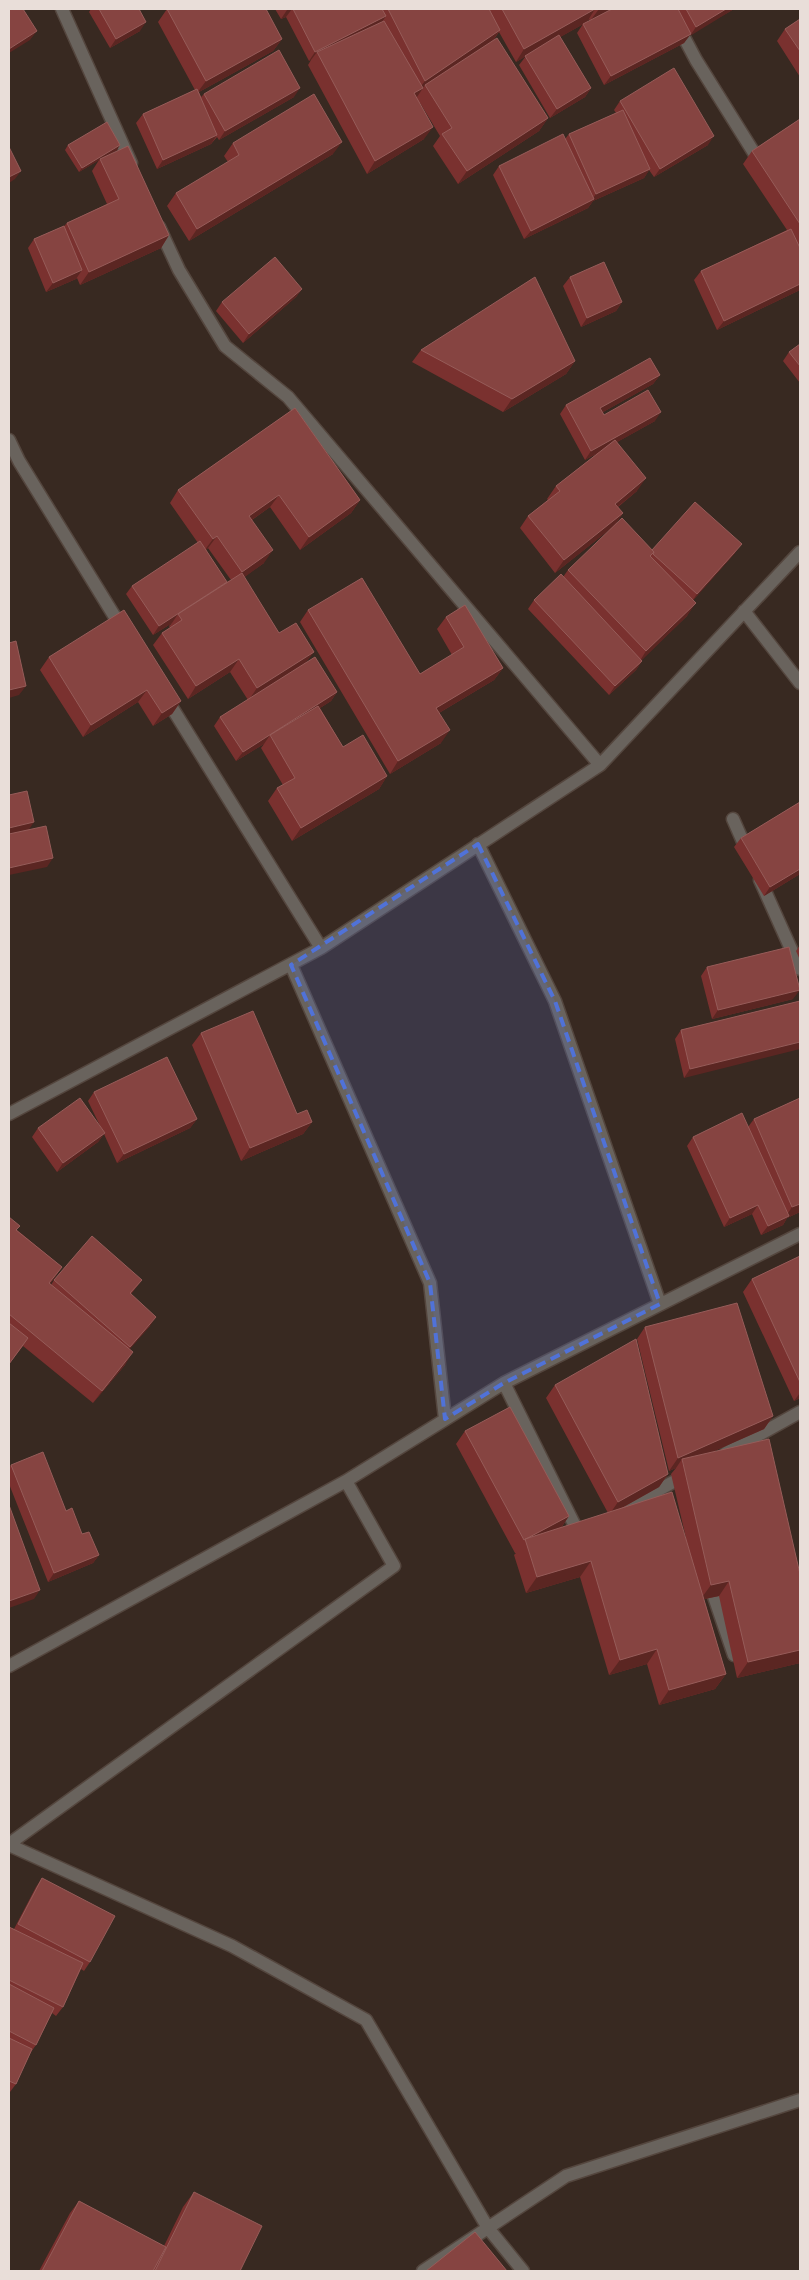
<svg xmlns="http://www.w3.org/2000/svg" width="809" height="2280" viewBox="0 0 809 2280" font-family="Helvetica,sans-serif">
	<rect width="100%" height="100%" fill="#382921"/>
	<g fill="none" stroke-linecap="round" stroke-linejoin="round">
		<g stroke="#54463e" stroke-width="15">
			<path id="minor" d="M 62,9 L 131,163
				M 669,9 L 696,60 L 761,164
				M 159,227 L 179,270 L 225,346 L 288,397 L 600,765
				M 9,440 L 19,461 L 123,630
				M 744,611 L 800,683
				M 166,698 L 321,948
				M 733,819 L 748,853
				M 478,844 L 555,1001 L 660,1304
				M 760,880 L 800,969
				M 291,965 L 430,1283 L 445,1419
				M 9,1114 L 321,948 L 600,765 L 800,552
				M 504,1383 L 579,1534 L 583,1532
				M 726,1453 L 800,1412
				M 618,1512 L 686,1475
				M 709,1582 L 734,1655
				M 9,1666 L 346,1481 L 504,1383 L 800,1234
				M 9,1844 L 394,1566 L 346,1481
				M 9,1845 L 232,1946 L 366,2020 L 488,2228 L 523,2271
				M 423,2271 L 566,2176 L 800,2100"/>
		</g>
		<use href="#minor" stroke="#69635d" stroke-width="12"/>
	</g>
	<path fill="#7a312f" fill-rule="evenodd" d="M 91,9 L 139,9 L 140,31 L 110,48 L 89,12 Z
		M 167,9 L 268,9 L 266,10 L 282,39 L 273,51 L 199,92 L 201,97 L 204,94 L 294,97 L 219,140 L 217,137 L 211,144 L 157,169 L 136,123 L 143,114 L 195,90 L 158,22 Z
		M 275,9 L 734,9 L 689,35 L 684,43 L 604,85 L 577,33 L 583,24 L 590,21 L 589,19 L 587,22 L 560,37 L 591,88 L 585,97 L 550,118 L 519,65 L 526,56 L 516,62 L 499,32 L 492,42 L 548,118 L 539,131 L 458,184 L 433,146 L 440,136 L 420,103 L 424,139 L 367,174 L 308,65 L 311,60 L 309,61 L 286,17 L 281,19 Z
		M 800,19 L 800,77 L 777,41 L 785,29 Z
		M 620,101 L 708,145 L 654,177 L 649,170 L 644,178 L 593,201 L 588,208 L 524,239 L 493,175 L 499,166 L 565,139 L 569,134 L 616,113 L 614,110 Z
		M 800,119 L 800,290 L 717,330 L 694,280 L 701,271 L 787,230 L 743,164 L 752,151 Z
		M 233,143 L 333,154 L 189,241 L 167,206 L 176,193 L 228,162 L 224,156 Z
		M 68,145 L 117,150 L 106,156 L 169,235 L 161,248 L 80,285 L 77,278 L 76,279 L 46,292 L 28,248 L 34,239 L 64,226 L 67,223 L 107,204 L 92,171 L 99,160 L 79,172 L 65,150 Z
		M 570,277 L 622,302 L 616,311 L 581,327 L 563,286 Z
		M 302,289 L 296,297 L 243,343 L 216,311 L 222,302 Z
		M 800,344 L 800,383 L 783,361 L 789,352 Z
		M 421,350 L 575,361 L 566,374 L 503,412 L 412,362 Z
		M 660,375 L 653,384 L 603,412 L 604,415 L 655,421 L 617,442 L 637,491 L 618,507 L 623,513 L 614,526 L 555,573 L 520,528 L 528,516 L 548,500 L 547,499 L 556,486 L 598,453 L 585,460 L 560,414 L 566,405 Z
		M 295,408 L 360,500 L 351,513 L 300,550 L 270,507 L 252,520 L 264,563 L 244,577 L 279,633 L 306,663 L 337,692 L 331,701 L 320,708 L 343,747 L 387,776 L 379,789 L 292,841 L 268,801 L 277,788 L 283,785 L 261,748 L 264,744 L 236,761 L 214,726 L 220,717 L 248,700 L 230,672 L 188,699 L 153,645 L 162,633 L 170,628 L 169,626 L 172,623 L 153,635 L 126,594 L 132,586 L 198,543 L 170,503 L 178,490 ZM 208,548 L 231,580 L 227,582 L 206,550 Z
		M 652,550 L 735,553 L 693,600 L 687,616 L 641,660 L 642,661 L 636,670 L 609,695 L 528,609 L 534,600 L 563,577 L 568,570 Z
		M 308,610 L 420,674 L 452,655 L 437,629 L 446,617 L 503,668 L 494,680 L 439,713 L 441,743 L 390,774 L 300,622 Z
		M 49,657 L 181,701 L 172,714 L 153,726 L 138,702 L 83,737 L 40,670 Z
		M 800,802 L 800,874 L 764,896 L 734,847 L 741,838 Z
		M 800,945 L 800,960 L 796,951 Z
		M 707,967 L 793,999 L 712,1019 L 701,976 Z
		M 800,1001 L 684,1078 L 675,1039 L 681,1030 Z
		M 201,1033 L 297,1114 L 312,1122 L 303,1134 L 241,1161 L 192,1045 Z
		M 94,1092 L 197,1119 L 190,1128 L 117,1163 L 104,1134 L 98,1142 L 57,1172 L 32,1137 L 38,1128 L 101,1128 L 88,1101 Z
		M 800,1098 L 800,1212 L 787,1218 L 783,1225 L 761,1235 L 752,1214 L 724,1227 L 687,1146 L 693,1137 L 748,1127 L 754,1119 Z
		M 9,1217 L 17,1230 L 62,1267 L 50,1284 L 51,1285 L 54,1280 L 142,1280 L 131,1294 L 150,1326 L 129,1349 L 125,1365 L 93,1403 L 23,1346 L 9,1364 Z
		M 800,1256 L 800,1398 L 794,1401 L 743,1292 L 752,1279 Z
		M 645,1327 L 773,1416 L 764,1429 L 712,1452 L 800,1663 L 737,1678 L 719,1596 L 704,1599 L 726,1674 L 715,1689 L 659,1705 L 647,1664 L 609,1675 L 580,1577 L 526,1593 L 514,1555 L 516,1553 L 515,1553 L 456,1444 L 465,1431 L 569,1516 L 561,1528 L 608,1513 L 546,1398 L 555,1385 L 668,1474 L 659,1487 L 620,1509 L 686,1538 L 671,1474 L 676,1468 L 669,1471 L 637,1339 Z
		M 11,1465 L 66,1511 L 82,1534 L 99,1555 L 93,1563 L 48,1582 L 9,1484 L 9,1468 Z
		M 42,1878 L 90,1962 L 84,1971 L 81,1969 L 63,2007 L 56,2016 L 52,2013 L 36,2045 L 31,2052 L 16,2084 L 10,2092 L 9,2096 L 9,1927 L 14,1929 L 36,1887 Z
		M 194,2192 L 240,2271 L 39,2271 L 70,2213 L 79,2201 L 164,2246 L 183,2207 Z"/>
	<path fill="#5b2622" d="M 290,9 L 292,9 L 286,17 L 281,19 L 287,10 Z
		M 595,9 L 587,22 L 516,62 L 524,49 Z
		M 599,9 L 613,9 L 590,21 Z
		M 726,9 L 734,9 L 690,36 L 696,27 Z
		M 386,16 L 380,25 L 317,52 L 311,60 L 309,61 L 315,52 Z
		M 146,22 L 140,31 L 110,48 L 116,39 Z
		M 500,30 L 491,43 L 425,85 L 415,100 L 414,93 L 417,91 L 425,81 Z
		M 37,31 L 30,40 L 9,53 L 9,49 Z
		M 691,34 L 684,43 L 604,85 L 611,76 Z
		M 282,39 L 273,51 L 197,93 L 206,81 Z
		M 300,88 L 294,97 L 219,140 L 225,131 Z
		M 591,88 L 585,97 L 550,118 L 557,109 Z
		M 548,118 L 539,131 L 458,184 L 467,171 Z
		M 433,127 L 424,139 L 367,174 L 375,161 Z
		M 217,135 L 211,144 L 157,169 L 163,160 Z
		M 714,136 L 708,145 L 654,177 L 660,169 Z
		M 342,142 L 333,154 L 189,241 L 197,229 Z
		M 120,145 L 117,150 L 79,172 L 82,168 Z
		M 650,169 L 644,178 L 593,201 L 588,208 L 524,239 L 531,231 L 591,201 L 596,194 Z
		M 21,171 L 15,179 L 9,183 L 9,177 Z
		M 169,235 L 161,248 L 80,285 L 89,272 Z
		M 82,270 L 76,279 L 46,292 L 53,283 Z
		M 800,284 L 800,290 L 717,330 L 724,321 Z
		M 302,289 L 296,297 L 243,343 L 249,334 Z
		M 622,302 L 616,311 L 581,327 L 587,318 Z
		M 575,361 L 566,374 L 503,412 L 512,399 Z
		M 660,375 L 653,384 L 594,417 L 600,408 Z
		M 661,412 L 655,421 L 585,460 L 591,451 Z
		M 646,478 L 637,491 L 606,516 L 615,504 Z
		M 279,495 L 270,507 L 240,528 L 249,516 Z
		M 360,500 L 351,513 L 300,550 L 309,537 Z
		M 623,513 L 614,526 L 555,573 L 564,560 Z
		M 217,536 L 208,548 L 204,551 L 213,539 Z
		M 742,544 L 735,553 L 691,603 L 697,594 Z
		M 273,550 L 264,563 L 234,585 L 242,572 Z
		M 227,582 L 178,614 L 172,623 L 153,635 L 159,626 Z
		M 696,603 L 687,616 L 638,664 L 646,651 Z
		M 314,652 L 305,664 L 248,701 L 257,688 Z
		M 239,659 L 230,672 L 188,699 L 196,686 Z
		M 642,661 L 636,670 L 609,695 L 615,686 Z
		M 503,668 L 494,680 L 427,720 L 436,708 Z
		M 26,686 L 19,695 L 9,698 L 9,690 Z
		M 147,690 L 138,702 L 83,737 L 91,725 Z
		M 337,692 L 331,701 L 272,739 L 270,735 L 264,744 L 236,761 L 243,752 Z
		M 181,701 L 172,714 L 153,726 L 162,713 Z
		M 450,730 L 441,743 L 390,774 L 398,761 Z
		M 387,776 L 379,789 L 292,841 L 301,828 Z
		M 34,822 L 28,831 L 9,836 L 9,828 Z
		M 53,858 L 47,867 L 9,875 L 9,868 Z
		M 800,869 L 800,874 L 764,896 L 770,887 Z
		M 800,990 L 793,999 L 712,1019 L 718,1010 Z
		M 800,1042 L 800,1049 L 684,1078 L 690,1069 Z
		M 197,1119 L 190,1128 L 117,1163 L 124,1154 Z
		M 312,1122 L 303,1134 L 241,1161 L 250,1148 Z
		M 105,1133 L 98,1142 L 57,1172 L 63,1163 Z
		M 800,1204 L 800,1212 L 787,1218 L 783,1225 L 761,1235 L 768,1226 L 785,1218 L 792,1207 Z
		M 758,1205 L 752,1214 L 724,1227 L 730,1218 Z
		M 62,1267 L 53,1280 L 40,1296 L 49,1283 Z
		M 156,1317 L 150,1326 L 124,1356 L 130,1347 Z
		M 133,1352 L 125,1365 L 93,1403 L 102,1391 Z
		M 800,1393 L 800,1398 L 794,1401 Z
		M 773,1416 L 764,1429 L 683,1465 L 682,1459 L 676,1468 L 669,1471 L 678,1458 Z
		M 668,1474 L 659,1487 L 609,1515 L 618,1502 Z
		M 569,1516 L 560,1529 L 525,1540 Z
		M 99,1555 L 93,1563 L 48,1582 L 54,1573 Z
		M 591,1561 L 580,1577 L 526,1593 L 537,1577 Z
		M 729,1581 L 719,1596 L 700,1600 L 711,1585 Z
		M 40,1590 L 34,1599 L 9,1608 L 9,1601 Z
		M 657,1649 L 647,1664 L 609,1675 L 620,1660 Z
		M 800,1650 L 800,1663 L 737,1678 L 748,1662 Z
		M 726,1674 L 715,1689 L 659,1705 L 669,1690 Z"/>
	<path fill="#864441" stroke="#965c59" d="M 9,9 L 23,9 L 37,31 L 9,49 Z
		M 99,9 L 139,9 L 146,22 L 116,39 Z
		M 167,9 L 266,9 L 282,39 L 206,81 Z
		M 293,9 L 382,9 L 386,16 L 315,52 Z
		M 388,9 L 489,9 L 500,30 L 425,81 Z
		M 502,9 L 595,9 L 524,49 Z
		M 612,9 L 678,9 L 691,34 L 611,76 L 583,24 Z
		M 686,9 L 726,9 L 696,27 Z
		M 800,19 L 800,51 L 785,29 Z
		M 384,21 L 423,88 L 414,93 L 433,127 L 375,161 L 317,52 Z
		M 559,35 L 591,88 L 557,109 L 525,56 Z
		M 497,38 L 548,118 L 467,171 L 442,134 L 452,128 L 425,85 Z
		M 279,50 L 300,88 L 225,131 L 204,94 Z
		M 674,68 L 714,136 L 660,169 L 620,101 Z
		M 197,89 L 217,135 L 163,160 L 143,114 Z
		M 314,94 L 342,142 L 197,229 L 176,193 L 239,155 L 233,143 Z
		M 623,110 L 650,169 L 596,194 L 569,134 Z
		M 800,119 L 800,224 L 752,151 Z
		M 107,122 L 120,145 L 82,168 L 68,145 Z
		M 563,134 L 594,199 L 531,231 L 499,166 Z
		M 128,146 L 169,235 L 89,272 L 67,223 L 119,199 L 100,159 Z
		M 9,147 L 21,171 L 9,177 Z
		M 64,226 L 82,270 L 53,283 L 34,239 Z
		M 791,229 L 800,248 L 800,284 L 724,321 L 701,271 Z
		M 275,257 L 302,289 L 249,334 L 222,302 Z
		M 604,262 L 622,302 L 587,318 L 570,277 Z
		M 535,277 L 575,361 L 512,399 L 421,350 Z
		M 800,344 L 800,366 L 789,352 Z
		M 650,358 L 660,375 L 600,408 L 604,415 L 648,390 L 661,412 L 591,451 L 566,405 Z
		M 295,408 L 360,500 L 309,537 L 279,495 L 249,516 L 273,550 L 242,572 L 217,536 L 213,539 L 178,490 Z
		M 615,440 L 646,478 L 615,504 L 623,513 L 564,560 L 528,516 L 560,491 L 556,486 Z
		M 695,502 L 742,544 L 697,594 L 653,554 L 654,552 L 652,550 Z
		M 622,518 L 654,552 L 650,556 L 696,603 L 646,651 L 568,570 Z
		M 200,541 L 227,582 L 159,626 L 132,586 Z
		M 242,573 L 279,633 L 296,623 L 314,652 L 257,688 L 239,659 L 196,686 L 162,633 L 182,620 L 178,614 Z
		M 561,574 L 642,661 L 615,686 L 534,600 Z
		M 362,578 L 420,674 L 464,647 L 446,617 L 465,605 L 503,668 L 436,708 L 450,730 L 398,761 L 308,610 Z
		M 124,610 L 181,701 L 162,713 L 147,690 L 91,725 L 49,657 Z
		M 16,641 L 26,686 L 9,690 L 9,643 Z
		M 315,657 L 337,692 L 243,752 L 220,717 Z
		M 318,706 L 343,747 L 363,735 L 387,776 L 301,828 L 277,788 L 295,778 L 270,735 Z
		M 27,791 L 34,822 L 9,828 L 9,795 Z
		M 800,802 L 800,869 L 770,887 L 741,838 Z
		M 46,826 L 53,858 L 9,868 L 9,834 Z
		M 789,947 L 800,990 L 718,1010 L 707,967 Z
		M 800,1001 L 800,1042 L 690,1069 L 681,1030 Z
		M 253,1011 L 297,1114 L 307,1110 L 312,1122 L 250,1148 L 201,1033 Z
		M 167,1057 L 197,1119 L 124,1154 L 94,1092 Z
		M 80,1098 L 105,1133 L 63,1163 L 38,1128 Z
		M 800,1098 L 800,1204 L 792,1207 L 754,1119 Z
		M 742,1113 L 789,1216 L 768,1226 L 758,1205 L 730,1218 L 693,1137 Z
		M 9,1217 L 20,1226 L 16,1230 L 62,1267 L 49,1283 L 133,1352 L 102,1391 L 9,1314 Z
		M 92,1236 L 142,1280 L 130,1293 L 156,1317 L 130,1347 L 54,1280 Z
		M 800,1256 L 800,1382 L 752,1279 Z
		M 737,1303 L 773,1416 L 678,1458 L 645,1327 Z
		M 9,1323 L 28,1338 L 9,1364 Z
		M 636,1339 L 668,1474 L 618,1502 L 555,1385 Z
		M 510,1407 L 569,1516 L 524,1540 L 465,1431 Z
		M 769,1439 L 800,1574 L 800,1650 L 748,1662 L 729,1581 L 711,1585 L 682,1459 Z
		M 43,1452 L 66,1511 L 72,1508 L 82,1534 L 89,1532 L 99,1555 L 54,1573 L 11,1465 Z
		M 672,1492 L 726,1674 L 669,1690 L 657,1649 L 620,1660 L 591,1561 L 537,1577 L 525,1539 Z
		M 9,1505 L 40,1590 L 9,1601 Z
		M 42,1878 L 115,1916 L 90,1962 L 18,1924 Z
		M 9,1927 L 83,1963 L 63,2007 L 9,1980 Z
		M 9,1984 L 54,2008 L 36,2045 L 9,2031 Z
		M 9,2038 L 32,2049 L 16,2084 L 9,2081 Z
		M 194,2192 L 262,2226 L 240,2271 L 155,2271 Z
		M 79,2201 L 166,2247 L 153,2271 L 42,2271 Z
		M 475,2232 L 507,2271 L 426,2271 Z"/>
	<path fill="#5072d8" fill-opacity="0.2" stroke="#5072d8" stroke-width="4" stroke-dasharray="10 6" stroke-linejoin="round" d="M 478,844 L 555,1001 L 660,1304 L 504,1383 L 445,1419 L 430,1283 L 291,965 Z"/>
	<rect width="809" height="2280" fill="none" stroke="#e9ded9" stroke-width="20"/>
</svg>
